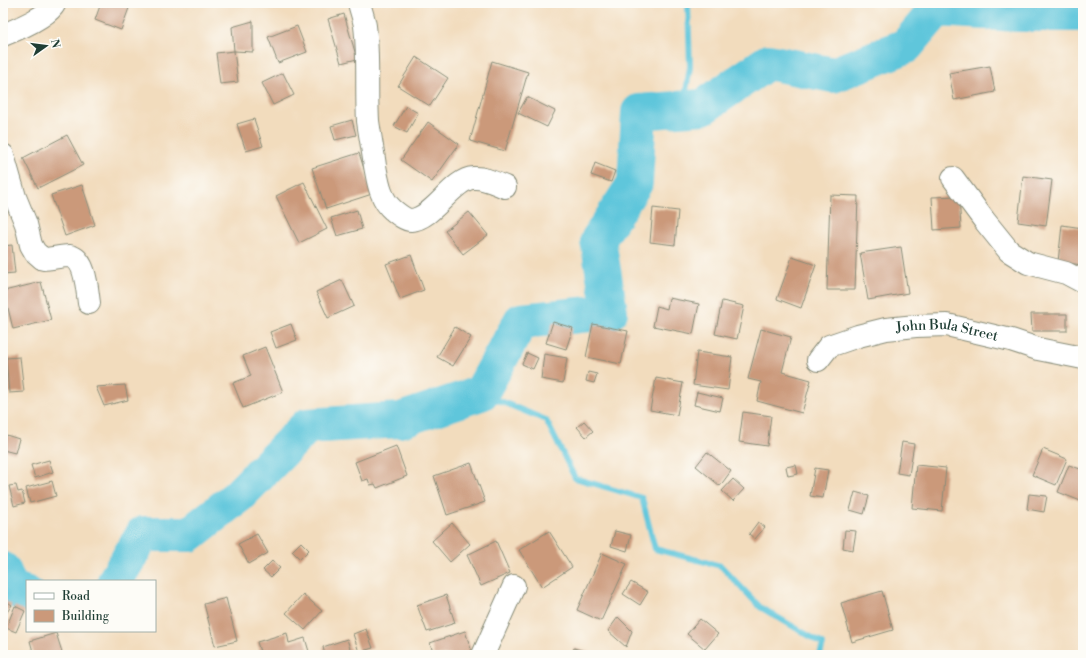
<svg xmlns="http://www.w3.org/2000/svg" width="1086" height="658" viewBox="0 0 1086 658" font-family="'Libre Bodoni',serif">
	<rect width="100%" height="100%" fill="#fdfcf7"/>
	<filter id="ink" filterUnits="userSpaceOnUse"><feTurbulence type="fractalNoise" baseFrequency=".025" numOctaves="2"/><feDisplacementMap in="SourceGraphic" scale="8" xChannelSelector="R" yChannelSelector="G"/><feConvolveMatrix kernelMatrix="1 2 1 2 8 2 1 2 1" color-interpolation-filters="sRGB"/></filter>
	<filter id="wash" filterUnits="userSpaceOnUse"><feTurbulence type="fractalNoise" baseFrequency=".012" numOctaves="4" result="noise"/><feDisplacementMap in="SourceGraphic" scale="16" xChannelSelector="R" yChannelSelector="G"/><feGaussianBlur stdDeviation="0.9" result="paint"/><feColorMatrix in="noise" values="0 0 0 0 0 0 0 0 0 0 0 0 0 0 0 0 0 1.4 0 .05"/><feComposite in="paint" operator="in"/></filter>
	<g filter="url(#wash)">
		<rect width="100%" height="100%" fill="#f2dcbd"/>
		<g fill="none" stroke-linecap="round" stroke-linejoin="round">
			<path stroke="#5ec6db" stroke-width="6" d="M 683,109 L 690,67 L 688,3
				M 481,393 L 546,420 L 575,478 L 642,498 L 655,549 L 721,566 L 760,607 L 823,644 L 820,655"/>
			<path stroke="#5ec6db" stroke-width="36" d="M 3,570 L 11,589 L 27,594
				M 115,581 L 143,534 L 190,534 L 238,496 L 307,426 L 400,420 L 481,393 L 521,321 L 610,312 L 598,240 L 635,183 L 639,112 L 703,107 L 768,62 L 833,75 L 906,46 L 937,9 L 1018,14 L 1083,14"/>
		</g>
		<g id="blocks">
			<path fill="#cb997a" d="M 101,3 L 116,3 L 129,8 L 121,30 L 95,20 Z
				M 344,14 L 357,59 L 341,63 L 328,19 Z
				M 253,21 L 253,52 L 234,51 L 232,27 Z
				M 297,26 L 307,52 L 278,63 L 268,37 Z
				M 234,51 L 238,82 L 220,84 L 216,53 Z
				M 416,57 L 448,78 L 430,106 L 398,86 Z
				M 492,61 L 528,72 L 505,151 L 470,141 Z
				M 990,66 L 995,92 L 954,100 L 949,73 Z
				M 283,73 L 294,95 L 273,105 L 262,83 Z
				M 527,97 L 555,111 L 547,127 L 518,113 Z
				M 406,106 L 418,113 L 407,133 L 394,126 Z
				M 254,119 L 263,146 L 246,151 L 237,124 Z
				M 352,120 L 356,135 L 335,140 L 331,126 Z
				M 428,122 L 459,144 L 432,182 L 401,160 Z
				M 67,135 L 83,165 L 38,188 L 23,158 Z
				M 359,153 L 372,194 L 326,209 L 312,168 Z
				M 595,163 L 615,171 L 611,182 L 591,175 Z
				M 1023,176 L 1052,180 L 1046,226 L 1018,222 Z
				M 304,182 L 327,229 L 299,243 L 276,196 Z
				M 82,185 L 95,225 L 65,236 L 51,195 Z
				M 830,195 L 858,196 L 855,290 L 827,290 Z
				M 959,196 L 961,228 L 934,230 L 932,197 Z
				M 653,208 L 678,211 L 675,245 L 650,242 Z
				M 357,210 L 362,229 L 337,236 L 331,218 Z
				M 469,212 L 488,235 L 463,254 L 445,231 Z
				M 1062,225 L 1083,228 L 1083,265 L 1058,262 Z
				M 12,245 L 15,273 L 3,274 L 3,246 Z
				M 901,247 L 908,293 L 868,300 L 860,253 Z
				M 411,255 L 424,290 L 400,299 L 386,264 Z
				M 792,257 L 816,265 L 801,308 L 777,299 Z
				M 342,280 L 354,306 L 328,318 L 316,292 Z
				M 41,282 L 51,320 L 13,329 L 4,291 Z
				M 669,298 L 699,304 L 693,334 L 653,326 L 657,306 L 667,309 Z
				M 722,301 L 744,306 L 737,339 L 715,334 Z
				M 1031,314 L 1067,314 L 1067,331 L 1032,331 Z
				M 553,322 L 573,328 L 566,349 L 546,343 Z
				M 291,324 L 297,340 L 276,348 L 270,332 Z
				M 593,324 L 628,331 L 621,364 L 586,357 Z
				M 455,327 L 471,337 L 453,366 L 437,357 Z
				M 761,329 L 791,337 L 782,372 L 811,380 L 802,413 L 757,401 L 761,382 L 748,379 Z
				M 265,347 L 283,392 L 243,408 L 233,383 L 251,376 L 243,356 Z
				M 697,352 L 732,357 L 728,390 L 693,385 Z
				M 527,353 L 538,358 L 533,369 L 522,364 Z
				M 544,354 L 567,358 L 563,383 L 541,379 Z
				M 20,357 L 24,392 L 9,393 L 6,358 Z
				M 588,372 L 597,374 L 594,383 L 586,381 Z
				M 656,378 L 683,383 L 677,415 L 650,410 Z
				M 125,385 L 128,400 L 104,406 L 96,387 Z
				M 697,392 L 723,398 L 720,411 L 694,405 Z
				M 743,412 L 771,416 L 767,446 L 739,442 Z
				M 584,421 L 593,431 L 586,437 L 577,427 Z
				M 3,434 L 19,439 L 15,453 L 3,450 Z
				M 902,442 L 914,444 L 909,475 L 897,473 Z
				M 396,446 L 407,476 L 377,488 L 375,484 L 370,485 L 368,479 L 362,481 L 355,462 Z
				M 1043,449 L 1067,459 L 1056,485 L 1032,475 Z
				M 707,452 L 731,471 L 720,486 L 696,466 Z
				M 49,460 L 53,472 L 35,478 L 31,465 Z
				M 471,463 L 485,502 L 447,515 L 434,476 Z
				M 796,465 L 798,474 L 788,476 L 786,467 Z
				M 916,465 L 946,468 L 942,511 L 912,508 Z
				M 1069,465 L 1083,470 L 1083,502 L 1058,492 Z
				M 815,468 L 828,470 L 823,498 L 810,496 Z
				M 733,479 L 744,489 L 733,501 L 722,491 Z
				M 52,481 L 56,496 L 30,503 L 26,488 Z
				M 16,485 L 18,492 L 22,491 L 25,503 L 14,506 L 9,486 Z
				M 855,492 L 869,496 L 864,514 L 850,510 Z
				M 1029,494 L 1047,496 L 1044,512 L 1027,509 Z
				M 758,522 L 765,527 L 755,539 L 749,534 Z
				M 452,523 L 470,544 L 450,562 L 432,541 Z
				M 845,530 L 856,531 L 853,550 L 843,548 Z
				M 549,531 L 572,567 L 542,587 L 519,550 Z
				M 615,531 L 631,535 L 627,551 L 611,546 Z
				M 257,534 L 268,553 L 249,564 L 238,544 Z
				M 496,541 L 510,573 L 481,586 L 467,555 Z
				M 301,542 L 309,550 L 300,559 L 292,551 Z
				M 602,553 L 627,564 L 601,621 L 577,610 Z
				M 272,561 L 280,568 L 271,577 L 263,570 Z
				M 631,582 L 648,592 L 640,605 L 623,594 Z
				M 882,591 L 893,630 L 852,642 L 841,603 Z
				M 303,594 L 322,611 L 305,630 L 286,613 Z
				M 446,595 L 455,623 L 427,632 L 417,605 Z
				M 226,598 L 237,641 L 215,646 L 204,604 Z
				M 3,599 L 12,605 L 3,618 Z
				M 15,606 L 25,611 L 16,632 L 6,628 Z
				M 618,617 L 632,631 L 626,647 L 608,631 Z
				M 700,619 L 718,634 L 705,649 L 687,634 Z
				M 366,629 L 373,648 L 359,652 L 353,634 Z
				M 465,631 L 473,655 L 434,655 L 430,643 Z
				M 56,633 L 63,655 L 34,655 L 30,641 Z
				M 287,633 L 289,643 L 305,638 L 310,655 L 261,655 L 257,642 Z
				M 347,639 L 352,655 L 325,655 L 323,647 Z
				M 574,648 L 598,655 L 572,655 Z"/>
		</g>
	</g>
	<g filter="url(#ink)">
		<use href="#blocks" fill-opacity="0" stroke="#888c78" stroke-width="1"/>
		<g fill="none" stroke-linecap="round" stroke-linejoin="round">
			<g stroke="#888c78" stroke-width="24">
				<g id="minor">
					<path d="M 359,3 C 361,11 364,19 365,26 C 369,58 366,89 368,121 C 370,136 373,151 375,166 C 378,181 380,199 393,210 C 398,214 405,220 411,220 C 433,219 453,179 473,178 C 484,177 495,183 505,187"/>
					<path d="M 3,35 C 16,30 49,16 55,3"/>
					<path d="M 3,155 L 15,197 L 26,224 L 31,245 L 35,252 L 43,259 C 51,259 61,256 69,256 C 86,258 87,290 89,303"/>
					<path d="M 953,178 L 984,220 L 1009,251 L 1028,263 L 1066,273 L 1083,282"/>
					<path id="s1" d="M 818,360 L 829,346 L 858,336 L 886,329 L 916,326 L 947,325 L 1011,340 L 1038,349 L 1083,358"/>
					<path d="M 483,655 L 514,586"/>
				</g>
			</g>
			<use href="#minor" stroke="#fff" stroke-width="22"/>
		</g>
	</g>
	<g text-anchor="middle" dominant-baseline="central" stroke-width="3.5" stroke-linejoin="round" paint-order="stroke">
		<g font-size="14" fill="#1f3d34" stroke="#fdfcf7">
			<text stroke="none"><textPath href="#s1" startOffset="139">John Bula Street</textPath></text>
		</g>
	</g>
	<rect width="1086" height="658" fill="none" stroke="#fdfcf7" stroke-width="16"/>
	<rect x="26" y="580" width="130" height="52" fill="#fdfcf7" stroke="#a4b0a9"/>
	<rect x="34" y="593" width="20" height="6" fill="#ffffff" stroke="#a4b0a9"/>
	<text x="62" y="600" font-size="12" fill="#1f3d34">Road</text>
	<rect x="34" y="610" width="20" height="12" fill="#cb997a" stroke="#a4b0a9"/>
	<text x="62" y="620" font-size="12" fill="#1f3d34">Building</text>
	<g transform="translate(46 46) rotate(76)" stroke="#fdfcf7" stroke-width="3" paint-order="stroke">
	<path d="M0-3L7 15L0 10L-7 15Z" fill="#1f3d34"/>
	<text y="-6" font-size="11" font-weight="bold" text-anchor="middle" fill="#1f3d34">N</text>
	</g>
</svg>
